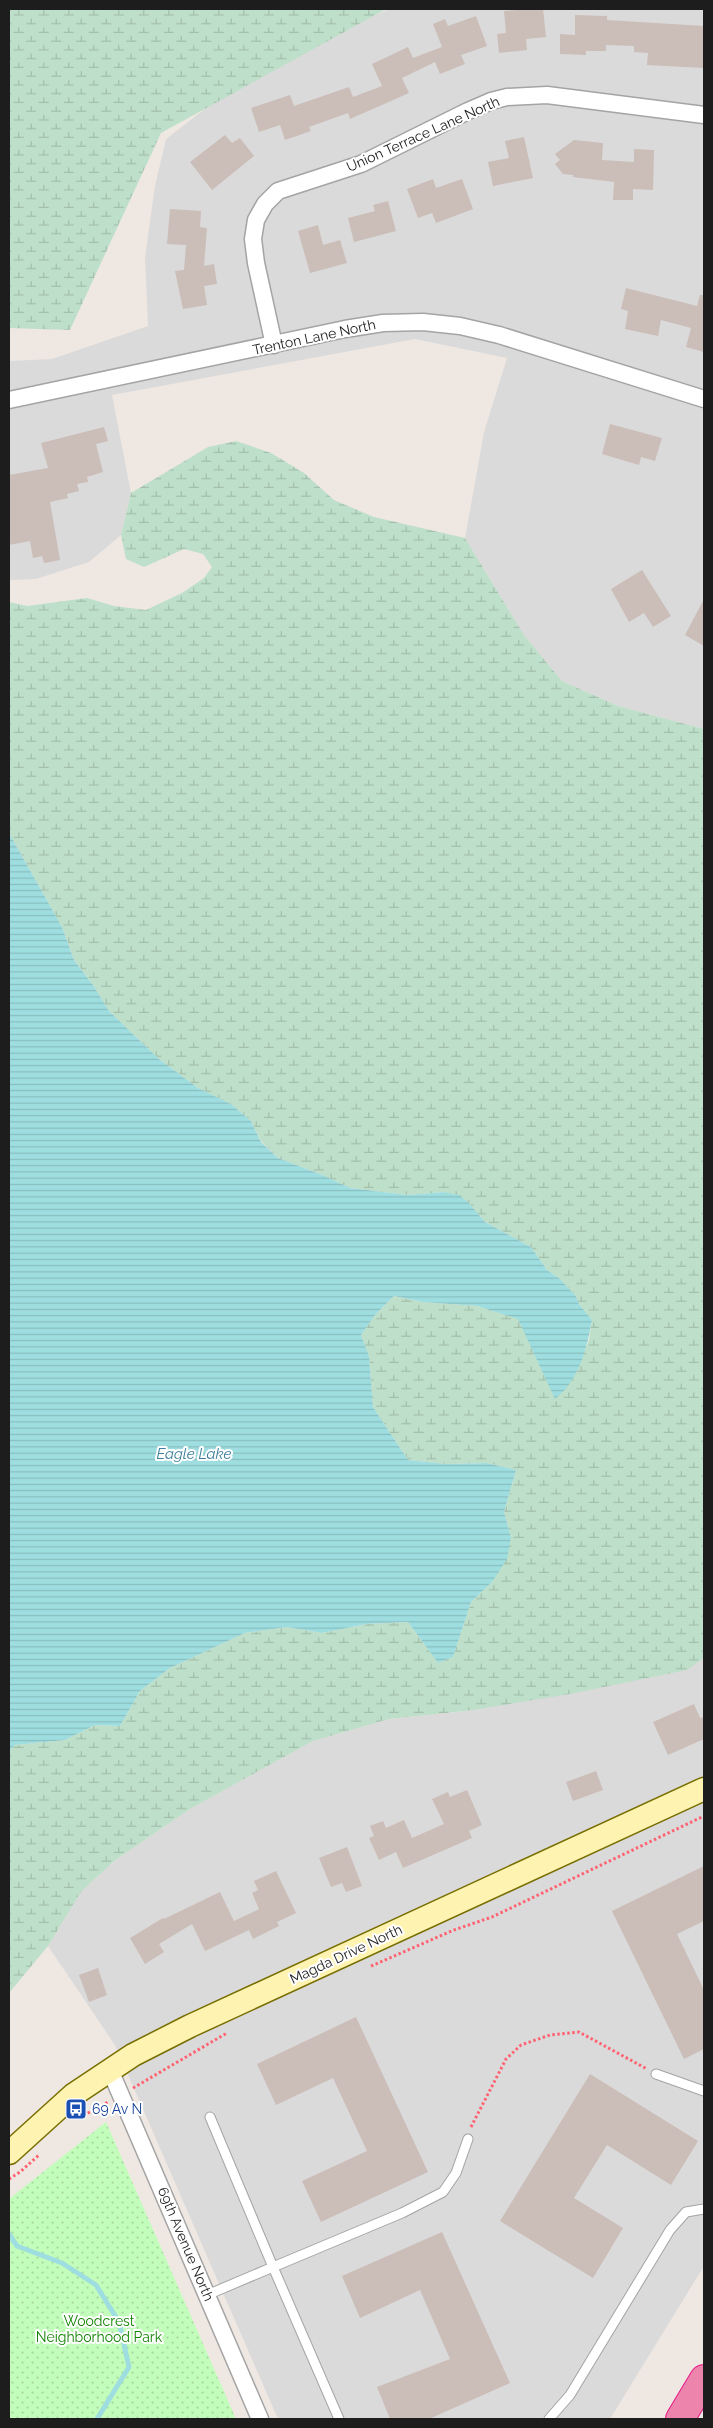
<svg xmlns="http://www.w3.org/2000/svg" width="713" height="2428" viewBox="0 0 713 2428" font-family="Raleway,sans-serif">
	<defs>
		<pattern id="wetland-marsh" width="20" height="14" patternUnits="userSpaceOnUse" patternTransform="scale(1.25)"><rect width="20" height="14" fill="#bedfc9"/><path d="M1 5h8M5 5V1M11 12h8M15 12V8" fill="none" stroke="#a3bfac"/></pattern>
		<pattern id="park-dots" width="8" height="8" patternUnits="userSpaceOnUse" patternTransform="scale(1.25)"><rect width="8" height="8" fill="#c3fdbb"/><path d="M2 2h.1M6 6h.1" fill="none" stroke="#a7d8a0" stroke-width="1.8" stroke-linecap="round"/></pattern>
		<pattern id="water-rules" width="6" height="5" patternUnits="userSpaceOnUse" patternTransform="scale(1.25)"><rect width="6" height="5" fill="#9fdee0"/><path d="M0 2.5h6" fill="none" stroke="#88bec0"/></pattern>
	</defs>
	<rect width="100%" height="100%" fill="#efe8e2"/>
	<path fill="#dbdada" d="M 390,9 L 704,9 L 704,729 L 618,706 L 562,681 L 524,635 L 465,538 L 484,432 L 507,358 L 415,339 L 112,395 L 131,493 L 121,535 L 89,562 L 36,579 L 9,580 L 9,361 L 52,359 L 148,326 L 145,257 L 155,186 L 166,139 L 228,91 L 363,19 Z
		M 704,1658 L 704,2266 L 610,2419 L 278,2419 L 115,2045 L 48,1946 L 81,1892 L 114,1861 L 190,1809 L 313,1741 L 389,1719 L 474,1710 L 686,1670 Z"/>
	<path fill="url(#wetland-marsh)" d="M 9,9 L 386,9 L 161,133 L 70,330 L 9,328 Z
		M 236,441 L 271,453 L 304,473 L 334,500 L 374,517 L 465,538 L 524,635 L 562,681 L 618,706 L 704,729 L 704,1658 L 687,1670 L 570,1694 L 474,1710 L 389,1719 L 313,1741 L 190,1809 L 114,1861 L 81,1892 L 48,1946 L 9,1993 L 9,1751 L 15,1745 L 65,1740 L 95,1725 L 120,1726 L 140,1691 L 170,1668 L 245,1633 L 287,1627 L 322,1633 L 367,1624 L 408,1622 L 438,1663 L 453,1657 L 471,1602 L 492,1582 L 511,1537 L 504,1512 L 516,1470 L 487,1463 L 446,1464 L 408,1460 L 373,1407 L 369,1356 L 361,1335 L 375,1315 L 394,1296 L 423,1302 L 477,1306 L 519,1319 L 547,1381 L 576,1373 L 589,1340 L 592,1320 L 579,1304 L 576,1296 L 559,1278 L 547,1270 L 531,1247 L 485,1222 L 469,1203 L 443,1192 L 408,1195 L 350,1188 L 325,1176 L 278,1158 L 261,1141 L 251,1121 L 231,1104 L 198,1088 L 159,1059 L 109,1011 L 93,985 L 74,960 L 62,927 L 9,833 L 9,602 L 27,606 L 87,598 L 114,606 L 146,610 L 182,593 L 204,578 L 212,567 L 203,554 L 184,549 L 144,567 L 126,559 L 121,535 L 131,493 L 208,447 Z"/>
	<path fill="url(#park-dots)" d="M 106,2122 L 236,2419 L 9,2419 L 9,2199 Z"/>
	<path fill="url(#water-rules)" d="M 9,833 L 62,927 L 74,960 L 93,985 L 109,1011 L 159,1059 L 198,1088 L 231,1104 L 251,1121 L 261,1142 L 278,1158 L 325,1176 L 350,1188 L 408,1195 L 443,1192 L 459,1195 L 469,1203 L 485,1222 L 531,1247 L 547,1270 L 559,1278 L 576,1296 L 579,1304 L 592,1320 C 587,1348 579,1381 555,1399 L 518,1319 L 477,1306 L 423,1302 L 394,1296 L 375,1315 L 361,1335 L 369,1356 L 373,1407 L 408,1460 L 446,1464 L 487,1463 L 516,1470 L 504,1512 L 511,1537 L 507,1559 L 492,1582 L 471,1602 L 453,1657 L 438,1663 L 408,1622 L 367,1624 L 322,1633 L 287,1627 L 245,1633 L 170,1668 L 140,1691 L 120,1726 L 95,1725 L 65,1740 L 15,1745 L 9,1751 Z"/>
	<g fill="none" stroke-linecap="round" stroke-linejoin="round">
		<path stroke="#9fdee0" stroke-width="5" d="M 9,2234 L 17,2246 L 62,2263 L 96,2285 L 119,2322 L 129,2367 L 97,2419"/>
	</g>
	<path fill="#cbbdb8" d="M 527,9 L 543,9 L 546,37 L 526,39 L 527,50 L 499,53 L 497,34 L 506,33 L 504,11 Z
		M 575,15 L 607,16 L 607,20 L 704,26 L 704,68 L 647,65 L 648,53 L 634,52 L 634,46 L 606,45 L 606,51 L 586,51 L 586,55 L 560,54 L 560,34 L 575,35 Z
		M 476,16 L 487,46 L 461,55 L 465,64 L 440,74 L 435,62 L 402,78 L 409,93 L 350,119 L 348,113 L 309,127 L 311,131 L 285,140 L 280,125 L 259,132 L 251,108 L 290,95 L 294,106 L 349,87 L 353,97 L 382,86 L 372,64 L 408,47 L 413,58 L 442,47 L 433,24 L 445,19 L 448,26 Z
		M 225,135 L 232,143 L 240,138 L 254,156 L 212,190 L 190,162 Z
		M 524,137 L 533,178 L 493,186 L 488,162 L 509,158 L 505,141 Z
		M 574,140 L 603,143 L 602,160 L 634,162 L 634,149 L 654,150 L 653,190 L 633,189 L 633,200 L 613,200 L 614,182 L 573,177 L 573,175 L 563,174 L 555,164 L 560,160 L 555,154 Z
		M 433,179 L 436,188 L 462,179 L 473,209 L 436,223 L 432,213 L 418,218 L 407,189 Z
		M 388,201 L 396,231 L 354,242 L 348,218 L 375,211 L 373,205 Z
		M 170,209 L 201,211 L 200,227 L 207,228 L 204,266 L 214,264 L 217,284 L 204,286 L 207,305 L 183,309 L 175,271 L 184,270 L 186,245 L 167,244 Z
		M 318,225 L 323,245 L 340,240 L 347,263 L 310,273 L 298,231 Z
		M 626,288 L 697,306 L 700,295 L 704,295 L 704,352 L 686,347 L 691,328 L 661,320 L 658,336 L 625,329 L 628,311 L 621,309 Z
		M 610,424 L 662,438 L 655,461 L 641,457 L 639,465 L 602,454 Z
		M 104,427 L 108,441 L 96,444 L 103,472 L 87,477 L 88,482 L 77,484 L 79,491 L 67,494 L 68,498 L 50,502 L 60,560 L 44,563 L 42,556 L 33,558 L 30,541 L 9,545 L 9,475 L 48,468 L 41,443 Z
		M 642,570 L 671,616 L 653,627 L 644,613 L 629,622 L 611,589 Z
		M 704,599 L 704,646 L 685,635 Z
		M 694,1704 L 700,1718 L 704,1717 L 704,1739 L 668,1755 L 653,1722 Z
		M 596,1771 L 603,1790 L 573,1801 L 566,1782 Z
		M 467,1790 L 482,1825 L 469,1831 L 472,1838 L 403,1868 L 396,1852 L 379,1860 L 369,1838 L 374,1836 L 370,1826 L 383,1821 L 386,1828 L 404,1820 L 412,1838 L 444,1824 L 432,1799 L 448,1792 L 450,1797 Z
		M 347,1847 L 362,1886 L 346,1892 L 342,1883 L 331,1887 L 319,1858 Z
		M 704,1866 L 704,1921 L 677,1934 L 704,1990 L 704,2049 L 684,2059 L 612,1911 Z
		M 276,1871 L 296,1913 L 277,1922 L 279,1926 L 253,1939 L 249,1930 L 205,1951 L 192,1924 L 159,1944 L 164,1952 L 145,1964 L 130,1938 L 163,1918 L 164,1919 L 220,1892 L 234,1921 L 259,1909 L 252,1893 L 258,1890 L 254,1881 Z
		M 98,1968 L 107,1995 L 89,2002 L 79,1975 Z
		M 356,2017 L 428,2172 L 321,2222 L 302,2181 L 367,2151 L 333,2078 L 276,2105 L 257,2064 Z
		M 590,2074 L 698,2141 L 671,2185 L 607,2145 L 574,2198 L 623,2228 L 593,2278 L 500,2221 Z
		M 442,2232 L 510,2383 L 429,2419 L 390,2419 L 377,2387 L 450,2359 L 420,2290 L 360,2318 L 342,2276 Z"/>
	<g fill="none" stroke-linecap="round" stroke-linejoin="round">
		<g stroke="#a4a4a4" stroke-width="11">
			<path id="lane" d="M 656,2074 L 704,2091
				M 210,2117 L 273,2267 L 402,2213 L 443,2192 L 456,2173 L 468,2139
				M 207,2295 L 273,2267 L 339,2419
				M 549,2419 L 570,2395 L 670,2230 L 686,2212 L 704,2209"/>
		</g>
		<g stroke="#a4a4a4" stroke-width="19">
			<path id="street" d="M 274,345 L 256,263 L 253,239 L 256,220 L 265,204 L 278,191 L 361,164 L 468,111 L 491,101 L 507,97 L 547,95 L 704,115
				M 9,400 L 345,329 L 383,323 L 423,322 L 460,326 L 499,335 L 704,399
				M 110,2070 L 260,2419"/>
		</g>
		<g stroke="#786e00" stroke-width="25">
			<path id="secondary" d="M 9,2153 L 73,2095 L 133,2055 L 190,2026 L 704,1789"/>
		</g>
		<g stroke="#e51786" stroke-width="30">
			<path id="highway" d="M 680,2419 L 704,2379"/>
		</g>
		<path stroke="#ff6372" stroke-width="3" stroke-dasharray="2.5 2.5" stroke-linecap="butt" d="M 371,1966 L 454,1930 L 492,1917 L 704,1816
			M 133,2088 L 227,2033
			M 79,2118 L 108,2102
			M 471,2127 L 506,2059 L 521,2045 L 550,2035 L 579,2032 L 647,2069
			M 9,2179 L 20,2172 L 39,2155"/>
		<use href="#lane" stroke="#fff" stroke-width="9"/>
		<use href="#street" stroke="#fff" stroke-width="16"/>
		<use href="#secondary" stroke="#fef3b1" stroke-width="22"/>
		<use href="#highway" stroke="#ed84ac" stroke-width="28"/>
	</g>
	<defs>
		<g id="bus-square" transform="scale(1.125)"><rect x="-9" y="-9" width="18" height="18" rx="4" fill="#1a4fb4" stroke="#fff"/><path d="M-5-6H5V4H4V6H2V4H-2V6H-4V4H-5ZM-3.5-4V0h7V-4ZM-3.5 1.2v1.5H-2V1.2ZM2 1.2v1.5H3.5V1.2Z" fill="#fff"/></g>
	</defs>
	<g fill-rule="evenodd">
		<use href="#bus-square" x="76" y="2109"/>
	</g>
	<g text-anchor="middle" dominant-baseline="central" stroke-width="4" stroke-linejoin="round" paint-order="stroke">
		<g font-size="14" fill="#1d1d1d" stroke="#fff">
			<text transform="translate(423 134) rotate(-24)">Union Terrace Lane North</text>
			<text transform="translate(314 337) rotate(-12)">Trenton Lane North</text>
			<text transform="translate(346 1954) rotate(-25)">Magda Drive North</text>
			<text transform="translate(186 2244) rotate(67)">69th Avenue North</text>
		</g>
		<g font-size="14" fill="#164399" stroke="#fff" text-anchor="start">
			<text x="92" y="2109">69 Av N</text>
		</g>
		<g font-size="14" fill="#128303" stroke="#fff">
			<text x="99" y="2321">Woodcrest<tspan x="99" dy="16">Neighborhood Park</tspan></text>
		</g>
		<g font-size="15" font-style="italic" fill="#3c7e9b" stroke="#fff">
			<text x="194" y="1454">Eagle Lake</text>
		</g>
	</g>
	<rect width="713" height="2428" fill="none" stroke="#1d1d1d" stroke-width="20"/>
</svg>
